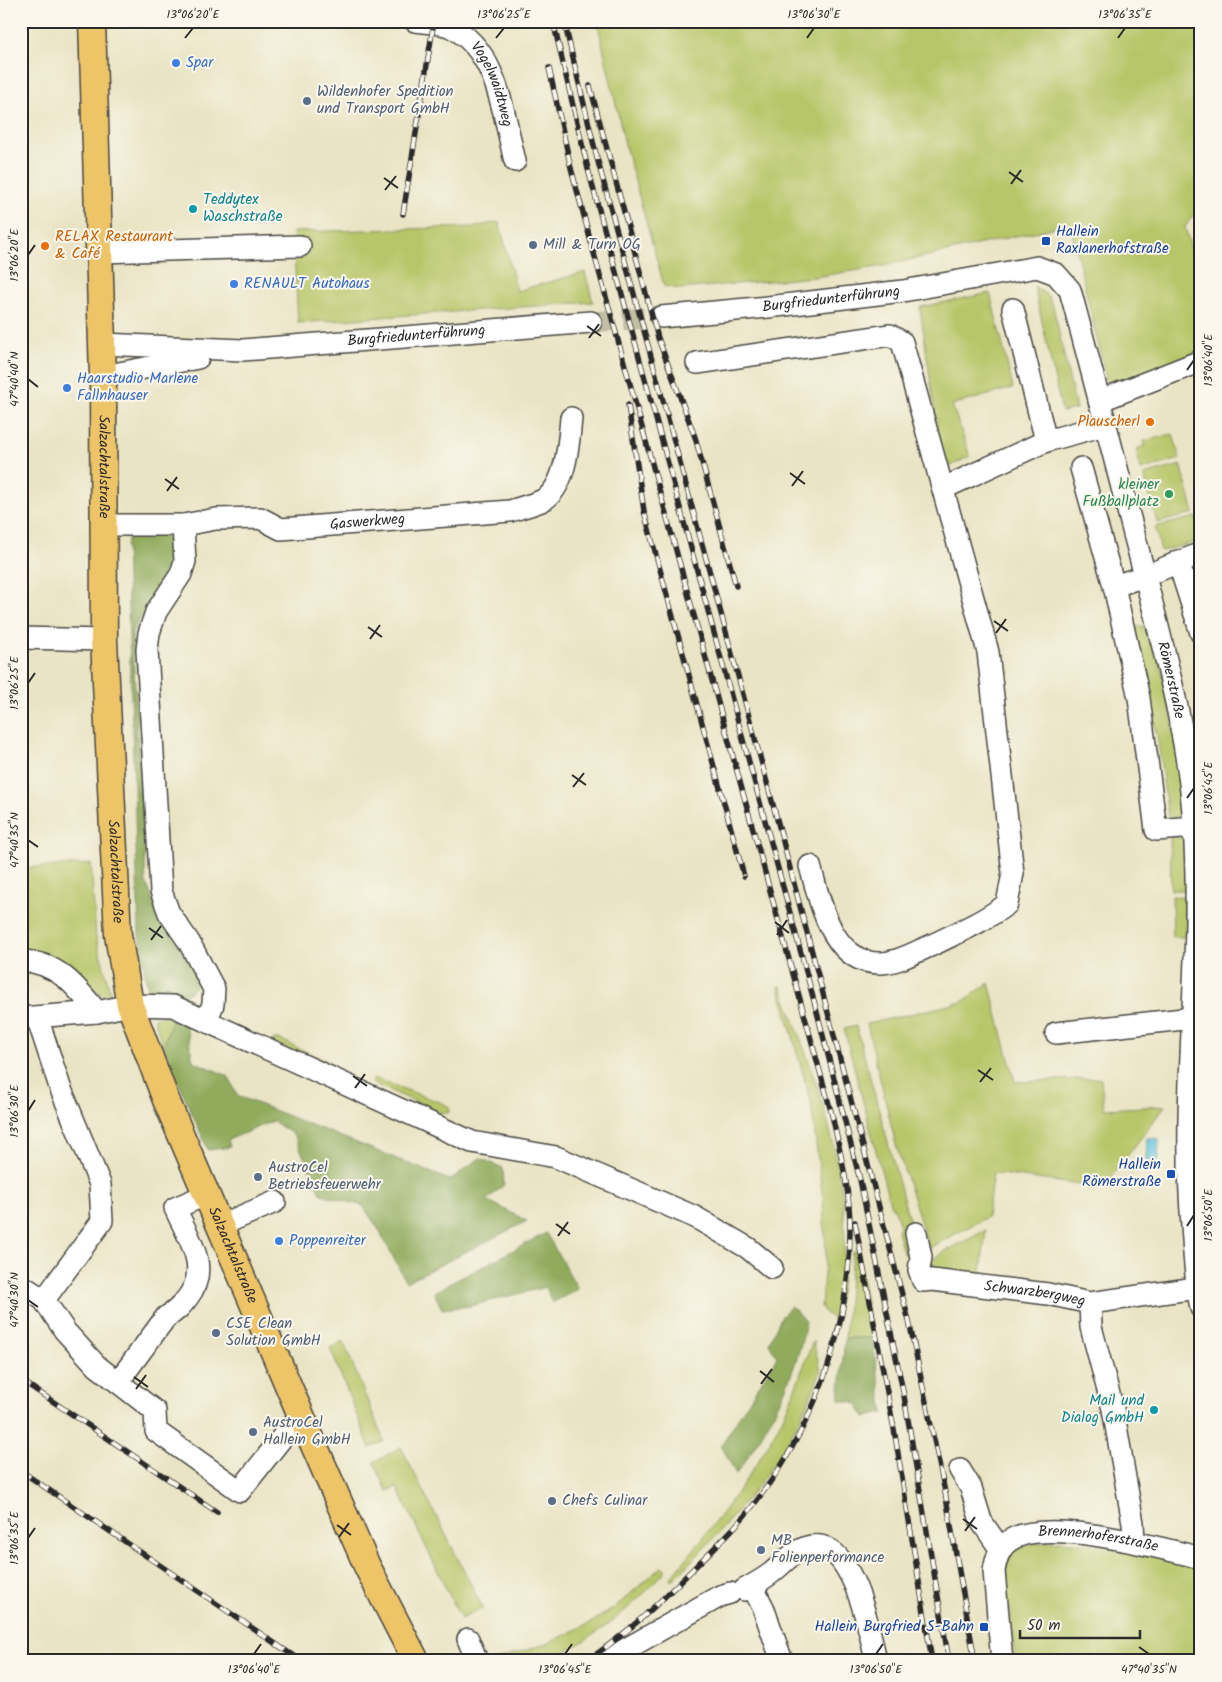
<svg xmlns="http://www.w3.org/2000/svg" width="1222" height="1682" viewBox="0 0 1222 1682" font-family="Kalam,sans-serif">
	<rect width="100%" height="100%" fill="#fbf7ec"/>
	<filter id="ink" filterUnits="userSpaceOnUse"><feTurbulence type="fractalNoise" baseFrequency=".02" numOctaves="2"/><feDisplacementMap in="SourceGraphic" scale="10" xChannelSelector="R" yChannelSelector="G"/><feConvolveMatrix kernelMatrix="1 2 1 2 8 2 1 2 1" color-interpolation-filters="sRGB"/></filter>
	<filter id="wash" filterUnits="userSpaceOnUse"><feTurbulence type="fractalNoise" baseFrequency=".0096" numOctaves="4" result="noise"/><feDisplacementMap in="SourceGraphic" scale="20" xChannelSelector="R" yChannelSelector="G"/><feGaussianBlur stdDeviation="1.12" result="paint"/><feColorMatrix in="noise" values="0 0 0 0 0 0 0 0 0 0 0 0 0 0 0 0 0 1.4 0 .05"/><feComposite in="paint" operator="in"/></filter>
	<g filter="url(#wash)">
		<rect width="100%" height="100%" fill="#e9e4c4"/>
		<path fill="#b7c669" stroke="#71784a" d="M 597,21 L 1201,21 L 1201,203 L 1185,227 L 1201,285 L 1201,350 L 1109,390 L 1070,224 L 878,267 L 815,277 L 679,289 L 664,286 L 626,149 Z
			M 499,222 L 517,291 L 585,272 L 593,302 L 298,323 L 293,232 L 474,227 Z
			M 1034,286 L 1048,296 L 1053,306 L 1076,409 L 1062,412 Z
			M 990,293 L 1013,388 L 952,405 L 970,456 L 943,470 L 920,307 Z
			M 1173,434 L 1180,459 L 1141,470 L 1136,449 L 1145,446 L 1144,441 Z
			M 1181,465 L 1194,513 L 1157,523 L 1144,475 Z
			M 1196,517 L 1201,541 L 1161,551 L 1155,527 Z
			M 1145,626 L 1153,633 L 1173,722 L 1185,812 L 1179,817 L 1168,818 L 1158,741 L 1132,627 Z
			M 1170,836 L 1183,838 L 1188,845 L 1188,888 L 1183,890 L 1171,890 Z
			M 91,864 L 96,937 L 111,995 L 104,997 L 48,954 L 24,949 L 21,930 L 21,868 Z
			M 1172,896 L 1189,898 L 1188,934 L 1183,937 L 1173,937 Z
			M 989,983 L 1015,1082 L 1101,1078 L 1104,1109 L 1165,1106 L 1103,1188 L 993,1173 L 987,1217 L 929,1248 L 896,1145 L 867,1024 L 962,1002 Z
			M 781,986 C 822,1097 865,1200 834,1320 L 824,1312 L 821,1306 L 826,1253 L 823,1200 L 811,1103 L 779,987 Z
			M 172,1015 L 172,1020 L 163,1047 L 154,1018 Z
			M 856,1026 L 914,1238 L 904,1255 L 897,1230 L 900,1226 L 895,1210 L 890,1204 L 844,1029 Z
			M 274,1039 L 279,1039 L 331,1063 L 332,1068 L 272,1042 Z
			M 374,1078 L 442,1103 L 448,1106 L 450,1111 L 448,1113 L 441,1113 L 375,1084 L 372,1081 Z
			M 986,1230 L 980,1280 L 937,1276 L 931,1269 L 931,1261 L 940,1254 Z
			M 857,1250 L 872,1338 L 845,1338 L 852,1253 Z
			M 343,1341 L 384,1441 L 370,1448 L 330,1348 Z
			M 813,1341 L 821,1371 C 790,1457 735,1518 672,1581 L 670,1579 C 710,1529 753,1477 782,1419 C 794,1394 803,1367 813,1341 Z
			M 401,1447 L 483,1608 L 461,1619 L 397,1487 L 387,1491 L 374,1462 Z
			M 1062,1541 L 1137,1548 L 1201,1568 L 1201,1661 L 1015,1661 L 1010,1609 L 1004,1608 C 1004,1596 1001,1581 1003,1569 C 1009,1543 1042,1542 1062,1541 Z
			M 661,1567 L 666,1570 C 639,1602 581,1652 539,1661 C 525,1663 507,1661 493,1661 L 551,1642 L 592,1622 L 614,1608 Z"/>
		<path fill="#91ab5d" stroke="#5e6b44" d="M 133,534 L 163,535 L 175,546 L 176,558 L 169,573 L 132,632 L 146,883 L 158,911 L 197,976 L 196,986 C 177,1005 169,1003 148,991 L 139,936 L 126,546 L 129,536 Z
			M 172,1020 L 186,1025 L 193,1061 L 228,1076 L 238,1096 L 450,1180 L 480,1158 L 503,1168 L 504,1185 L 487,1200 L 527,1221 L 406,1282 L 379,1230 L 363,1206 L 321,1194 L 294,1135 L 273,1121 L 228,1140 L 230,1147 L 208,1150 L 163,1047 Z
			M 546,1233 L 578,1289 L 552,1303 L 546,1287 L 470,1306 L 442,1309 L 434,1292 Z
			M 791,1306 L 806,1321 C 797,1375 768,1430 736,1474 L 721,1445 L 777,1357 L 769,1343 L 782,1315 Z
			M 845,1338 L 872,1338 L 884,1413 L 865,1417 L 855,1402 L 839,1400 Z"/>
		<path fill="#5dc2db" stroke="#447683" d="M 1147,1138 L 1159,1139 L 1158,1161 L 1146,1160 Z"/>
	</g>
	<g filter="url(#ink)">
		<g fill="none" stroke-linecap="round" stroke-linejoin="round">
			<path stroke="#c3bfa5" stroke-width="21" stroke-dasharray="21 11" stroke-linecap="butt" d="M 591,322 L 661,317"/>
			<g stroke="#484742" stroke-width="24">
				<g id="minor">
					<path id="s1" d="M 415,21 C 425,23 439,22 449,26 C 498,49 503,114 515,161"/>
					<path d="M 99,252 L 300,246"/>
					<path d="M 1013,309 L 1046,441"/>
					<path id="s2" d="M 661,317 L 768,307 L 903,291 L 1037,267 L 1056,274 L 1070,290 C 1096,385 1120,481 1145,576 C 1166,659 1189,741 1194,826 C 1203,959 1181,1092 1192,1225 C 1194,1253 1195,1281 1201,1308"/>
					<path id="s3" d="M 102,344 L 243,350 L 591,322"/>
					<path d="M 697,363 L 890,335 L 902,342 L 988,652 L 1013,873 L 1007,904 C 983,922 957,933 930,946 C 915,952 897,963 880,963 C 832,964 820,901 810,866"/>
					<path d="M 103,376 L 198,358"/>
					<path d="M 1099,401 L 1201,361"/>
					<path d="M 1081,468 L 1114,586 L 1145,576 L 1201,553"/>
					<path d="M 944,488 L 1046,441 L 1105,425"/>
					<path id="s4" d="M 105,525 L 183,525 L 216,519 L 260,518 L 281,529 L 510,511 C 520,508 531,505 541,501 C 566,490 569,442 571,418"/>
					<path d="M 183,525 L 185,561 L 181,574 L 156,612 L 149,633 L 147,650 L 161,891 L 169,913 L 189,942 L 214,989 L 213,1004 L 207,1020"/>
					<path d="M 1178,561 L 1201,633"/>
					<path d="M 1114,586 L 1139,698 L 1156,830 L 1195,827"/>
					<path d="M 21,638 L 104,640"/>
					<path d="M 21,961 C 56,961 77,987 97,1012 L 130,1005 L 173,1006 L 472,1142 L 556,1157 L 695,1217 L 748,1248 L 772,1268"/>
					<path d="M 37,1017 L 60,1087 L 100,1184 L 102,1221 L 44,1300"/>
					<path d="M 21,1018 L 97,1012"/>
					<path d="M 1056,1033 L 1193,1018"/>
					<path d="M 221,1225 L 275,1202"/>
					<path id="s5" d="M 916,1233 L 921,1257 L 919,1270 L 923,1281 L 932,1280 L 1048,1294 L 1090,1303 L 1196,1288"/>
					<path d="M 21,1285 L 44,1300 L 65,1331 L 97,1366 L 155,1411 L 156,1431 L 240,1491 L 292,1425 L 303,1420"/>
					<path d="M 1090,1303 L 1091,1327 L 1113,1409 L 1133,1523 L 1134,1541"/>
					<path d="M 118,1382 L 166,1317 C 176,1312 181,1306 188,1297 C 211,1267 188,1238 175,1208 L 208,1194"/>
					<path d="M 960,1470 L 971,1488 L 981,1521 L 1001,1550"/>
					<path d="M 752,1586 L 763,1607 L 782,1661"/>
					<path d="M 744,1590 C 753,1585 762,1580 770,1574 C 782,1565 793,1551 807,1547 C 852,1533 870,1632 876,1661"/>
					<path d="M 468,1639 L 477,1661"/>
					<path d="M 605,1661 L 720,1596 L 730,1593"/>
					<path id="s6" d="M 1002,1661 L 994,1571 C 996,1559 999,1548 1009,1541 C 1043,1516 1161,1548 1201,1558"/>
				</g>
			</g>
			<g stroke="#484742" stroke-width="29">
				<g id="major">
					<path id="s7" d="M 92,21 L 103,376 L 104,640 L 118,935 L 130,1005 L 166,1100 L 303,1420 L 367,1566 L 416,1661"/>
				</g>
			</g>
			<use href="#minor" stroke="#fff" stroke-width="21"/>
			<use href="#major" stroke="#eec469" stroke-width="26"/>
			<g stroke="#2b2b2b" stroke-width="5.5">
				<path id="rail" d="M 553,21 L 588,169 L 817,1012 L 860,1180 L 904,1396 L 949,1661
					M 564,21 L 597,158 L 781,834 L 909,1321 L 945,1492 L 975,1661
					M 549,68 L 571,168 L 595,257 L 832,1115 C 840,1152 850,1189 850,1227 C 851,1320 819,1417 763,1492 C 743,1521 717,1545 692,1570 C 658,1604 626,1635 586,1661
					M 590,86 L 658,338 L 695,437 L 736,586
					M 403,214 L 434,21
					M 628,405 L 644,511 L 744,876
					M 855,1222 L 894,1429 L 932,1661
					M 21,1380 L 217,1512
					M 21,1471 L 301,1661"/>
			</g>
			<use href="#rail" stroke="#fbf7ec" stroke-width="4" stroke-dasharray="11" stroke-linecap="butt"/>
		</g>
	</g>
	<path fill="none" stroke="#2b2b2b" stroke-width="2" d="M 185,38 L 193,28M 496,38 L 504,28M 807,38 L 814,28M 1118,38 L 1125,28M 1009,172 L 1023,182M 384,178 L 398,188M 1011,184 L 1021,170M 385,190 L 396,176M 28,255 L 35,245M 587,326 L 601,336M 589,338 L 599,324M 1187,370 L 1194,360M 28,379 L 38,387M 790,473 L 805,484M 165,479 L 179,489M 792,486 L 803,471M 167,491 L 177,477M 994,621 L 1008,631M 368,627 L 382,637M 996,633 L 1006,619M 370,639 L 380,625M 28,683 L 35,673M 572,775 L 586,785M 573,787 L 584,773M 1187,798 L 1194,788M 28,840 L 38,847M 775,922 L 789,933M 149,928 L 163,938M 777,935 L 787,920M 151,940 L 161,926M 978,1070 L 993,1080M 353,1076 L 367,1086M 980,1082 L 991,1068M 355,1088 L 365,1074M 28,1111 L 35,1100M 556,1224 L 570,1234M 1187,1226 L 1194,1215M 558,1236 L 568,1222M 28,1300 L 38,1307M 760,1371 L 774,1382M 134,1377 L 148,1387M 761,1384 L 772,1369M 136,1389 L 146,1375M 963,1519 L 977,1529M 337,1525 L 351,1535M 965,1531 L 975,1517M 339,1537 L 349,1523M 28,1538 L 35,1528M 1139,1647 L 1149,1654M 254,1654 L 261,1644M 565,1654 L 572,1644M 876,1654 L 883,1644"/>
	<g fill="#3f7fe0" stroke="#fbf7ec" stroke-width="2">
		<circle cx="176" cy="63" r="5"/>
		<circle cx="234" cy="284" r="5"/>
		<circle cx="67" cy="388" r="5"/>
		<circle cx="279" cy="1241" r="5"/>
	</g>
	<g fill="#5c6f8a" stroke="#fbf7ec" stroke-width="2">
		<circle cx="307" cy="101" r="5"/>
		<circle cx="533" cy="245" r="5"/>
		<circle cx="258" cy="1177" r="5"/>
		<circle cx="216" cy="1333" r="5"/>
		<circle cx="253" cy="1432" r="5"/>
		<circle cx="552" cy="1501" r="5"/>
		<circle cx="761" cy="1550" r="5"/>
	</g>
	<g fill="#0f9aa8" stroke="#fbf7ec" stroke-width="2">
		<circle cx="193" cy="209" r="5"/>
		<circle cx="1154" cy="1410" r="5"/>
	</g>
	<g fill="#1a4fb4" stroke="#fbf7ec" stroke-width="2">
		<rect x="1041" y="236" width="10" height="10" rx="2.5"/>
		<rect x="1166" y="1169" width="10" height="10" rx="2.5"/>
		<rect x="979" y="1622" width="10" height="10" rx="2.5"/>
	</g>
	<g fill="#e8710a" stroke="#fbf7ec" stroke-width="2">
		<circle cx="45" cy="246" r="5"/>
		<circle cx="1150" cy="422" r="5"/>
	</g>
	<circle fill="#2e9e5b" stroke="#fbf7ec" stroke-width="2" cx="1169" cy="494" r="5"/>
	<g text-anchor="middle" dominant-baseline="central" stroke-width="4" stroke-linejoin="round" paint-order="stroke">
		<g font-size="15" fill="#366cbe" stroke="#fbf7ec" text-anchor="start">
			<text x="186" y="63">Spar</text>
			<text x="244" y="284">RENAULT Autohaus</text>
			<text x="77" y="379">Haarstudio Marlene<tspan x="77" dy="17">Fallnhauser</tspan></text>
			<text x="289" y="1241">Poppenreiter</text>
		</g>
		<g font-size="15" fill="#2b2b2b" stroke="#fbf7ec">
			<text stroke="none"><textPath href="#s1" startOffset="110">Vogelwaidtweg</textPath></text>
			<text stroke="none"><textPath href="#s2" startOffset="171">Burgfriedunterführung</textPath></text>
			<text stroke="none"><textPath href="#s3" startOffset="315">Burgfriedunterführung</textPath></text>
			<text stroke="none"><textPath href="#s7" startOffset="446">Salzachtalstraße</textPath></text>
			<text stroke="none"><textPath href="#s4" startOffset="266">Gaswerkweg</textPath></text>
			<text stroke="none"><textPath href="#s2" startOffset="824">Römerstraße</textPath></text>
			<text stroke="none"><textPath href="#s7" startOffset="851">Salzachtalstraße</textPath></text>
			<text stroke="none"><textPath href="#s7" startOffset="1256">Salzachtalstraße</textPath></text>
			<text stroke="none"><textPath href="#s5" startOffset="162">Schwarzbergweg</textPath></text>
			<text stroke="none"><textPath href="#s6" startOffset="216">Brennerhoferstraße</textPath></text>
		</g>
		<g font-size="15" fill="#4e5e75" stroke="#fbf7ec" text-anchor="start">
			<text x="317" y="92">Wildenhofer Spedition<tspan x="317" dy="17">und Transport GmbH</tspan></text>
			<text x="543" y="245">Mill &amp; Turn OG</text>
			<text x="268" y="1168">AustroCel<tspan x="268" dy="17">Betriebsfeuerwehr</tspan></text>
			<text x="226" y="1324">CSE Clean<tspan x="226" dy="17">Solution GmbH</tspan></text>
			<text x="263" y="1423">AustroCel<tspan x="263" dy="17">Hallein GmbH</tspan></text>
			<text x="562" y="1501">Chefs Culinar</text>
			<text x="771" y="1541">MB<tspan x="771" dy="17">Folienperformance</tspan></text>
		</g>
		<g font-size="15" fill="#0d838f" stroke="#fbf7ec" text-anchor="start">
			<text x="203" y="200">Teddytex<tspan x="203" dy="17">Waschstraße</tspan></text>
			<text x="1144" y="1401" text-anchor="end">Mail und<tspan x="1144" dy="17">Dialog GmbH</tspan></text>
		</g>
		<g font-size="15" fill="#164399" stroke="#fbf7ec" text-anchor="end">
			<text x="1056" y="232" text-anchor="start">Hallein<tspan x="1056" dy="17">Raxlanerhofstraße</tspan></text>
			<text x="1161" y="1165">Hallein<tspan x="1161" dy="17">Römerstraße</tspan></text>
			<text x="974" y="1627">Hallein Burgfried S-Bahn</text>
		</g>
		<g font-size="15" fill="#c56008" stroke="#fbf7ec" text-anchor="start">
			<text x="55" y="237">RELAX Restaurant<tspan x="55" dy="17">&amp; Café</tspan></text>
			<text x="1140" y="422" text-anchor="end">Plauscherl</text>
		</g>
		<g font-size="15" fill="#27864d" stroke="#fbf7ec" text-anchor="end">
			<text x="1159" y="485">kleiner<tspan x="1159" dy="17">Fußballplatz</tspan></text>
		</g>
	</g>
	<rect width="1222" height="1682" fill="none" stroke="#fbf7ec" stroke-width="55"/>
	<path d="M1020 1630v8h120v-8" fill="none" stroke="#2b2b2b" stroke-width="2.5"/>
	<text x="1027" y="1630" font-size="15" fill="#2b2b2b" stroke="#fbf7ec" stroke-width="4" paint-order="stroke">50 m</text>
	<rect x="28" y="28" width="1166" height="1626" fill="none" stroke="#2b2b2b" stroke-width="2"/>
	<g font-size="12" text-anchor="middle" fill="#2b2b2b">
		<text x="193" y="18">13°06'20"E</text>
		<text x="504" y="18">13°06'25"E</text>
		<text x="814" y="18">13°06'30"E</text>
		<text x="1125" y="18">13°06'35"E</text>
		<text transform="translate(14 255) rotate(-90)" y="4">13°06'20"E</text>
		<text transform="translate(1208 360) rotate(-90)" y="4">13°06'40"E</text>
		<text transform="translate(14 379) rotate(-90)" y="4">47°40'40"N</text>
		<text transform="translate(14 683) rotate(-90)" y="4">13°06'25"E</text>
		<text transform="translate(1208 788) rotate(-90)" y="4">13°06'45"E</text>
		<text transform="translate(14 840) rotate(-90)" y="4">47°40'35"N</text>
		<text transform="translate(14 1111) rotate(-90)" y="4">13°06'30"E</text>
		<text transform="translate(1208 1215) rotate(-90)" y="4">13°06'50"E</text>
		<text transform="translate(14 1300) rotate(-90)" y="4">47°40'30"N</text>
		<text transform="translate(14 1538) rotate(-90)" y="4">13°06'35"E</text>
		<text x="254" y="1673">13°06'40"E</text>
		<text x="565" y="1673">13°06'45"E</text>
		<text x="876" y="1673">13°06'50"E</text>
		<text x="1149" y="1673">47°40'35"N</text>
	</g>
</svg>
